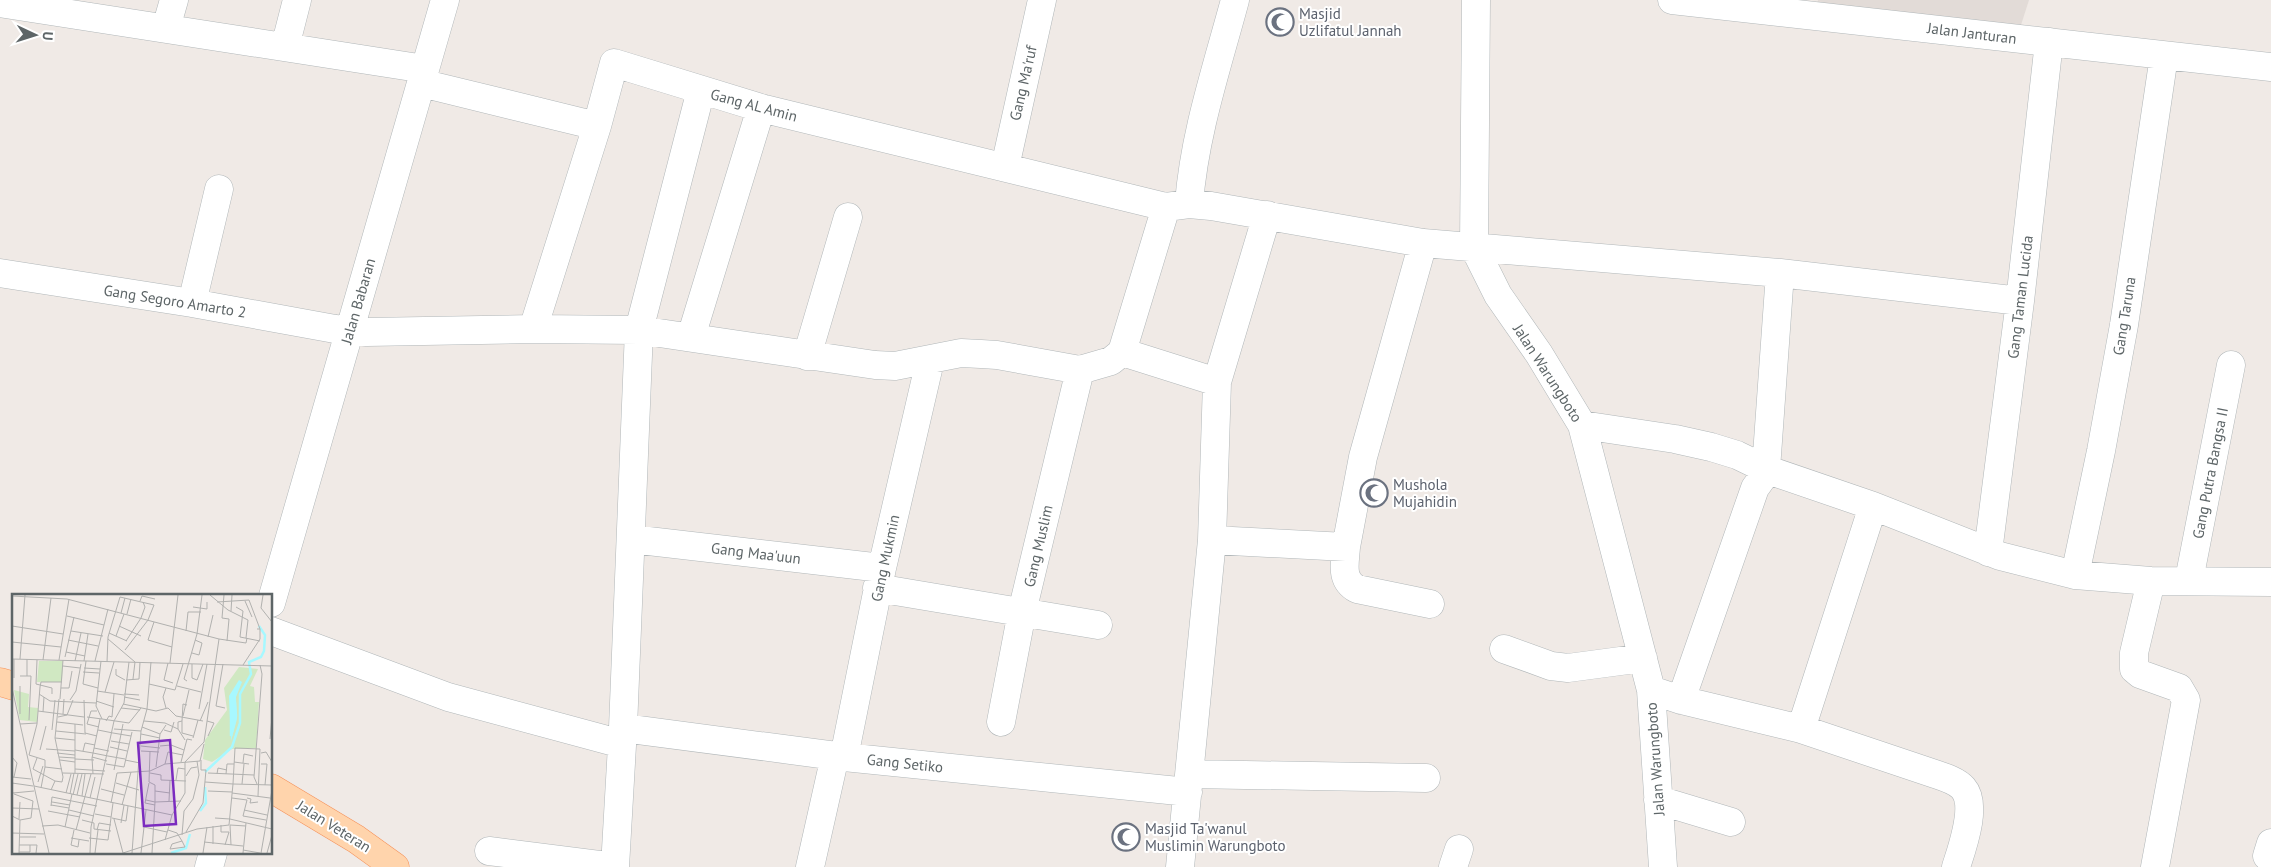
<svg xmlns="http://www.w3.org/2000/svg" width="2271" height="867" viewBox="0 0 2271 867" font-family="'PT Sans',sans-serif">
	<rect width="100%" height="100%" fill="#f0eae6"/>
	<path fill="#e2dbd7" d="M 1818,0 L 2029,0 L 2021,25 L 1817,4 Z"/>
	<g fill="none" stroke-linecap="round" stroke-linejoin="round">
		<g stroke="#b1b7b9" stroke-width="29">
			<path id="minor" d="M 1476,0 L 1474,247 L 1498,295 L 1539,354 L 1582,425 L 1651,690 L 1663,867
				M 1672,0 L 2271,67
				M 0,3 L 425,69
				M 166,28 L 174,0
				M 285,47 L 297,0
				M 421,83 L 597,126
				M 701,90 L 639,330 L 875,365 L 895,366 L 961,353 L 981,354 L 997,355 L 1080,370 L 1111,361 L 1122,352 L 1166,207 L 1189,204 L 1211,206 L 1423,243 L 1780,273 L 2020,301
				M 1005,167 L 1042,0
				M 1189,204 C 1194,135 1217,67 1235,0
				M 0,273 L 192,303 L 335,329 L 367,332 L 533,329 L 639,330 L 623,728 L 615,867
				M 192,303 L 219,189
				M 533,329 L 597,126 L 614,63 L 761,108 L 1166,207
				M 691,337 L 761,108
				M 1122,352 L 1217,382
				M 807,356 L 848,217
				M 1582,425 L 1675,439 L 1711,447 L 1737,455 L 1768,470 L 1873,506 L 2000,556 L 2075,575 L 2151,581 L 2271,582
				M 1766,469 L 1780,273
				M 631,539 L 882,568
				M 1212,540 L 1217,382 L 1267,215
				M 1346,547 C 1345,563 1340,580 1357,589 L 1430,604
				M 1988,552 L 2020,301 L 2049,42
				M 2075,575 L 2101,451 L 2124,325 L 2164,56
				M 2189,580 L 2231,365
				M 2151,581 L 2134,653 L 2134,669 L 2140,674 L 2179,688 L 2186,700 L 2155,867
				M 877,588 L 1098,625
				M 271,603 L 445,0
				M 271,631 L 448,697 L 622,744
				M 1504,649 L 1551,666 L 1568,668 L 1643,658
				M 1651,690 L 1681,700 L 1801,729 L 1935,774 C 1944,777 1957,781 1963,788 C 1978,805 1962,848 1956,867
				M 1681,700 L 1755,488 L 1768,470
				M 1001,722 L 1022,612 L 1080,370
				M 623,728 L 844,757 L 1188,792
				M 1801,729 L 1873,506
				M 844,757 L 882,568 L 930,361
				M 1190,774 L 1426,778
				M 1658,800 L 1731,822
				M 489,851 L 615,867
				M 2267,856 L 2271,843
				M 209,867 L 213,853
				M 810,867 L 835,756
				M 1180,867 L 1212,540 L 1346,547 L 1363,457 L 1423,243
				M 1453,867 L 1459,849"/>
		</g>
		<g stroke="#f5915a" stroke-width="29">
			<path id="major" d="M 0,682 L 14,686
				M 271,788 L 356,839 L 395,867"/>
		</g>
		<use href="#minor" stroke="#fff" stroke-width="28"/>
		<use href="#major" stroke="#ffd4ac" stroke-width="28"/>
	</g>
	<defs>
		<g id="mosque-ring" transform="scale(1.4375)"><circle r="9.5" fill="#fff" stroke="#6b7280" stroke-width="1.5"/><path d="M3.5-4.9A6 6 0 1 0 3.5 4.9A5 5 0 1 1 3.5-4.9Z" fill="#6b7280"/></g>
	</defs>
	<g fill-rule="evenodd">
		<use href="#mosque-ring" x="1280" y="22"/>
		<use href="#mosque-ring" x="1374" y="493"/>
		<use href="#mosque-ring" x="1126" y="837"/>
	</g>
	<g text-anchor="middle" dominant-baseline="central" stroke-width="4" stroke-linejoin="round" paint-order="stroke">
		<g font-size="15" fill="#5b616d" stroke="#fff" text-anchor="start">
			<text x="1299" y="13">Masjid<tspan x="1299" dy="17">Uzlifatul Jannah</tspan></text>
			<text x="1393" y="484">Mushola<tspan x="1393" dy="17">Mujahidin</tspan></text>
			<text x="1145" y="828">Masjid Ta'wanul<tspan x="1145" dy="17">Muslimin Warungboto</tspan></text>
		</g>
		<g font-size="15" fill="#5d6567" stroke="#fff">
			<text transform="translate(1972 33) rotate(7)">Jalan Janturan</text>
			<text transform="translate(1023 83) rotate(-77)">Gang Ma'ruf</text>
			<text transform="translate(754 105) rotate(15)">Gang AL Amin</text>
			<text transform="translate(2020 297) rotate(-83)">Gang Taman Lucida</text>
			<text transform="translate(175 301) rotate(9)">Gang Segoro Amarto 2</text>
			<text transform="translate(358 301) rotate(-74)">Jalan Babaran</text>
			<text transform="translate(2124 316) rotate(-81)">Gang Taruna</text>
			<text transform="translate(1548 373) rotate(57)">Jalan Warungboto</text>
			<text transform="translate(2210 473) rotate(-79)">Gang Putra Bangsa II</text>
			<text transform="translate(1038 546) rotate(-77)">Gang Muslim</text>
			<text transform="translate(756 553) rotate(7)">Gang Maa'uun</text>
			<text transform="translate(885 558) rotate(-78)">Gang Mukmin</text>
			<text transform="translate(1655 759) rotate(-94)">Jalan Warungboto</text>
			<text transform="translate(905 763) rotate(6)">Gang Setiko</text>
			<text transform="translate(334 826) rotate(32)">Jalan Veteran</text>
		</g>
	</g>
	<g transform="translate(12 594)">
		<rect width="260" height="260" fill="#f0eae6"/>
		<path d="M 27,67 L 51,67 L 50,88 L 25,88 ZM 227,73 L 246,75 L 238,92 L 242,93 L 243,108 L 247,108 L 244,154 L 220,155 L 200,168 L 191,165 L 193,146 L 215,116 L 212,94 ZM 2,96 L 17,100 L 16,113 L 26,114 L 25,128 L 8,126 Z" fill="#d0e8c2"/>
		<path d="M 227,86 L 230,88 L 224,103 L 225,125 L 219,147 L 217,102 Z" fill="#a7f8ff"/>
		<path fill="none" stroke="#a7f8ff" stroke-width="2.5" d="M 222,98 L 224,122 L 219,142 L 219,102 ZM 193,178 L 220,153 L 228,129 L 228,100 L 239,80 L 237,68 L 249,63 L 252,57 L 253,41 L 247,32M 188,217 L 194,209 L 193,193M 159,259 L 174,254 L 178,240"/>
		<path fill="none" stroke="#b1b1af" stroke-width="1" d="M 198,1 L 216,16 L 236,26 L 234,44M 212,1 L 210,24 L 217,25 L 215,47M 251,1 L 249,14 L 260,28M 0,2 L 55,5 L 207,45 L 192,148 L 173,168 L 173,199 L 160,221 L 153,246M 128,7 L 130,2 L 143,5M 233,7 L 240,23M 205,8 L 237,6 L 248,35 L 245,35M 181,13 L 195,15 L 195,8M 224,13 L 231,17 L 228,43 L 248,47M 219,17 L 220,1M 109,19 L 113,4M 115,20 L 119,5M 55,22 L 92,31M 129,24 L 133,13 L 131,8M 142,28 L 136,46 L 160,53M 0,32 L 51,40M 107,32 L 129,42M 59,37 L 91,42M 174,37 L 176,18 L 189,18M 97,39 L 115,47M 104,42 L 112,20M 196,43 L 201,21M 96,45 L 123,68M 207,45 L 234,49 L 235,44M 56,46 L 86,52M 114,47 L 129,24M 0,48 L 49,53M 113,56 L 136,26M 54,58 L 73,62M 180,59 L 187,61 L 190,49 L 183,46M 53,63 L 62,23M 0,65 L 260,72M 8,65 L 13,1M 25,66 L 24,90 L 40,94 L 40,100M 31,66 L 39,4M 47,66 L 57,5M 63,67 L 69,39M 72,67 L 76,40M 74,67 L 71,90 L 86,94M 83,67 L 96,15M 89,67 L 84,112 L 90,125 L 117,129 L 129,114M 95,68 L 96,43 L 108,3 L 142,11 L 136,26M 156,69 L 152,86 L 161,89M 158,69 L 166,1M 180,70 L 180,84 L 185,86 L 191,70M 211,70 L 204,112 L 213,114M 231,71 L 248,45 L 248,35M 51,72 L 68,74M 72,74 L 88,75M 104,75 L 104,81 L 113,86M 71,78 L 87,79M 8,82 L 19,82 L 17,126M 15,82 L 15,65M 2,84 L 2,65M 121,85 L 123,68M 114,86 L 127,85 L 128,68M 175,87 L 172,85 L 185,40 L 190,1M 137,90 L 163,96 L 171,70M 165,92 L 189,98M 28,93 L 29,88 L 50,88M 0,94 L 37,259M 49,94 L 57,94 L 60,77M 85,97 L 112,101M 93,98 L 102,68M 27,100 L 38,107 L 84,109M 112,100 L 127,101M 112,103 L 128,106M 48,105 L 51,66M 58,106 L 64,97 L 69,70M 72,106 L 73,139 L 85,142M 84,107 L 102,113M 111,110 L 144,117 L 156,114 L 164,122 L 191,127M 109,114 L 128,116M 154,114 L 151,103 L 154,94M 187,115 L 195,70M 26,117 L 72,123M 85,117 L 79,117 L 75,130 L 87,133M 31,118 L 32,103M 8,120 L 8,92M 51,120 L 52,105M 171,122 L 177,96M 46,123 L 55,121 L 61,106M 75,123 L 90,125M 94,127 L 97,122 L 100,123 L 102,100M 132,127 L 153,129 L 166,135 L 173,146M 170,127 L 170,139 L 181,142M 188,127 L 196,108M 195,127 L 202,129 L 196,142M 45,128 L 71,131M 8,130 L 25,129M 63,130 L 63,179M 130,133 L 148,140M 102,135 L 129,137M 166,135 L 166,128 L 170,127 L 171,110 L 175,111M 40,136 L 43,106M 86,136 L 101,139M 152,136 L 159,138 L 162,128M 44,137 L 74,140M 101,139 L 119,142M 129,140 L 148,144M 43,144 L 63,146M 181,144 L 186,126M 258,145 L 260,123M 99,147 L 117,150M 129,152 L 148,154M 148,152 L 159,151 L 172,156M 98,153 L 115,157M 82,154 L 97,157M 34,155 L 63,157M 28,156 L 34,132M 63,156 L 81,159M 71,157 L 73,149 L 83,151M 129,157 L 147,158M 45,159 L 63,161M 81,159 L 96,162M 249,159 L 254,158 L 260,168M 17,161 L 25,130 L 28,93M 17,161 L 33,166 L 33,173 L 50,175M 96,162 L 113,165M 0,163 L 5,169 L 2,183M 47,163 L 63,164M 80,163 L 95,167M 25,164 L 21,175 L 43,187 L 39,196M 63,165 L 82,166M 48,166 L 63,168M 113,166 L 128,169M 169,168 L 175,145 L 180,146M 222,168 L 237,170M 231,169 L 232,160 L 241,162M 94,170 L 112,173 L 120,138M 153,170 L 156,158 L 171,161M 249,170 L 255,170 L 253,191M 144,173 L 148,140 L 154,131M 63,175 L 93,177M 102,176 L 111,130M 50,179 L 92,180M 105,179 L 138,177 L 153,170 L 188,167 L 192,150M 138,179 L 149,181 L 149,186 L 174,187M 196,179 L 242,181M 81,180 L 80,164 L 88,125M 205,180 L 206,174 L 215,176M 214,180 L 215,170 L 222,170M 174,182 L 179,174 L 185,173M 0,183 L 19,185M 164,186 L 166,174 L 173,175M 43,187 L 50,188 L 51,183 L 43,144 L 47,105M 26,188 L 31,172M 193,188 L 221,190 L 223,154 L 248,155 L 246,202M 0,189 L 21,192M 104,189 L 127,196M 137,189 L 133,209 L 143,211M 230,190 L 232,170M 245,190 L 242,183 L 250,80 L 248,71M 22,192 L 160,221M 29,194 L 33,173M 89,195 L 112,201M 143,197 L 158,199M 196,197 L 220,198M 1,199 L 22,197M 54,199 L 59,180M 220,199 L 258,204M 2,200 L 21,207 L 19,224 L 8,226M 58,200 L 62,179M 61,201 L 66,180M 65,201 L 70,180M 70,202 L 73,180M 78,204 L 83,183M 220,204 L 235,206 L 231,222 L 254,226M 235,204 L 239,205 L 238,209 L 246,208M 134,206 L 143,208 L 143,191 L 137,188 L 138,157M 157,207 L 158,186M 40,208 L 58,211M 99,209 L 105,179M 39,211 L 57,214M 110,211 L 119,178M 39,212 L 40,203 L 85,212M 0,214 L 27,215M 57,216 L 82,222M 232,216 L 255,221M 36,217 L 68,223M 83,220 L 99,223M 0,222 L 8,226 L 7,259M 100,224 L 114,227 L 116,212M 203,224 L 218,225M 7,225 L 8,208M 102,225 L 111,259M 218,225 L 260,235M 70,226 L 82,229 L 82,235 L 99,237M 109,229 L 112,211M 209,231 L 209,238 L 217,238 L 213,251M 30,232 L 46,231 L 78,239M 53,233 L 60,200M 132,233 L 155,238M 62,236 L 59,251 L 66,253 L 67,246M 64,236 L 79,180M 85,236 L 87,229 L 99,231M 156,236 L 165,239 L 170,247 L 173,253 L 158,255 L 160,250 L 170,247M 174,238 L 191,209 L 194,176 L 189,176 L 189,166M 0,239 L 32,240M 170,241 L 172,217 L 181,205 L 187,181 L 185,167M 7,243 L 24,243M 59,244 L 77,247M 77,244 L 96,246 L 101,209M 192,248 L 231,252M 201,250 L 201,232M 7,251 L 25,251 L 24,259M 219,251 L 218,231 L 234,232M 231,256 L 248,259M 7,258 L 18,258 L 18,251M 78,259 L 79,233 L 102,127 L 112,109 L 117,68M 83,259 L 86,236M 111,259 L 185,235 L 217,231 L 221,190 L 260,191M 120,259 L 129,137 L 135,115 L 139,68M 129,259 L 134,216M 140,259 L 143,208 L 169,207M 191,259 L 195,233M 231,259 L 234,229M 249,259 L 260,196M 255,259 L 260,241"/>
		<path fill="#7b2cbf" fill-opacity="0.15" stroke="#7b2cbf" stroke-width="2.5" d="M 158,146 L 164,230 L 132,232 L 126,149 Z"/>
		<rect width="260" height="260" fill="none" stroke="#5d6567" stroke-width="2.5"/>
	</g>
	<g transform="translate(35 35) rotate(94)" stroke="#ffffff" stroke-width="4" paint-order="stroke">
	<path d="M0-4L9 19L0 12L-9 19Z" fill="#5d6567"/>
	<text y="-8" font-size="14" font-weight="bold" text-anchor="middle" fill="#5d6567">U</text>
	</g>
</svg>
